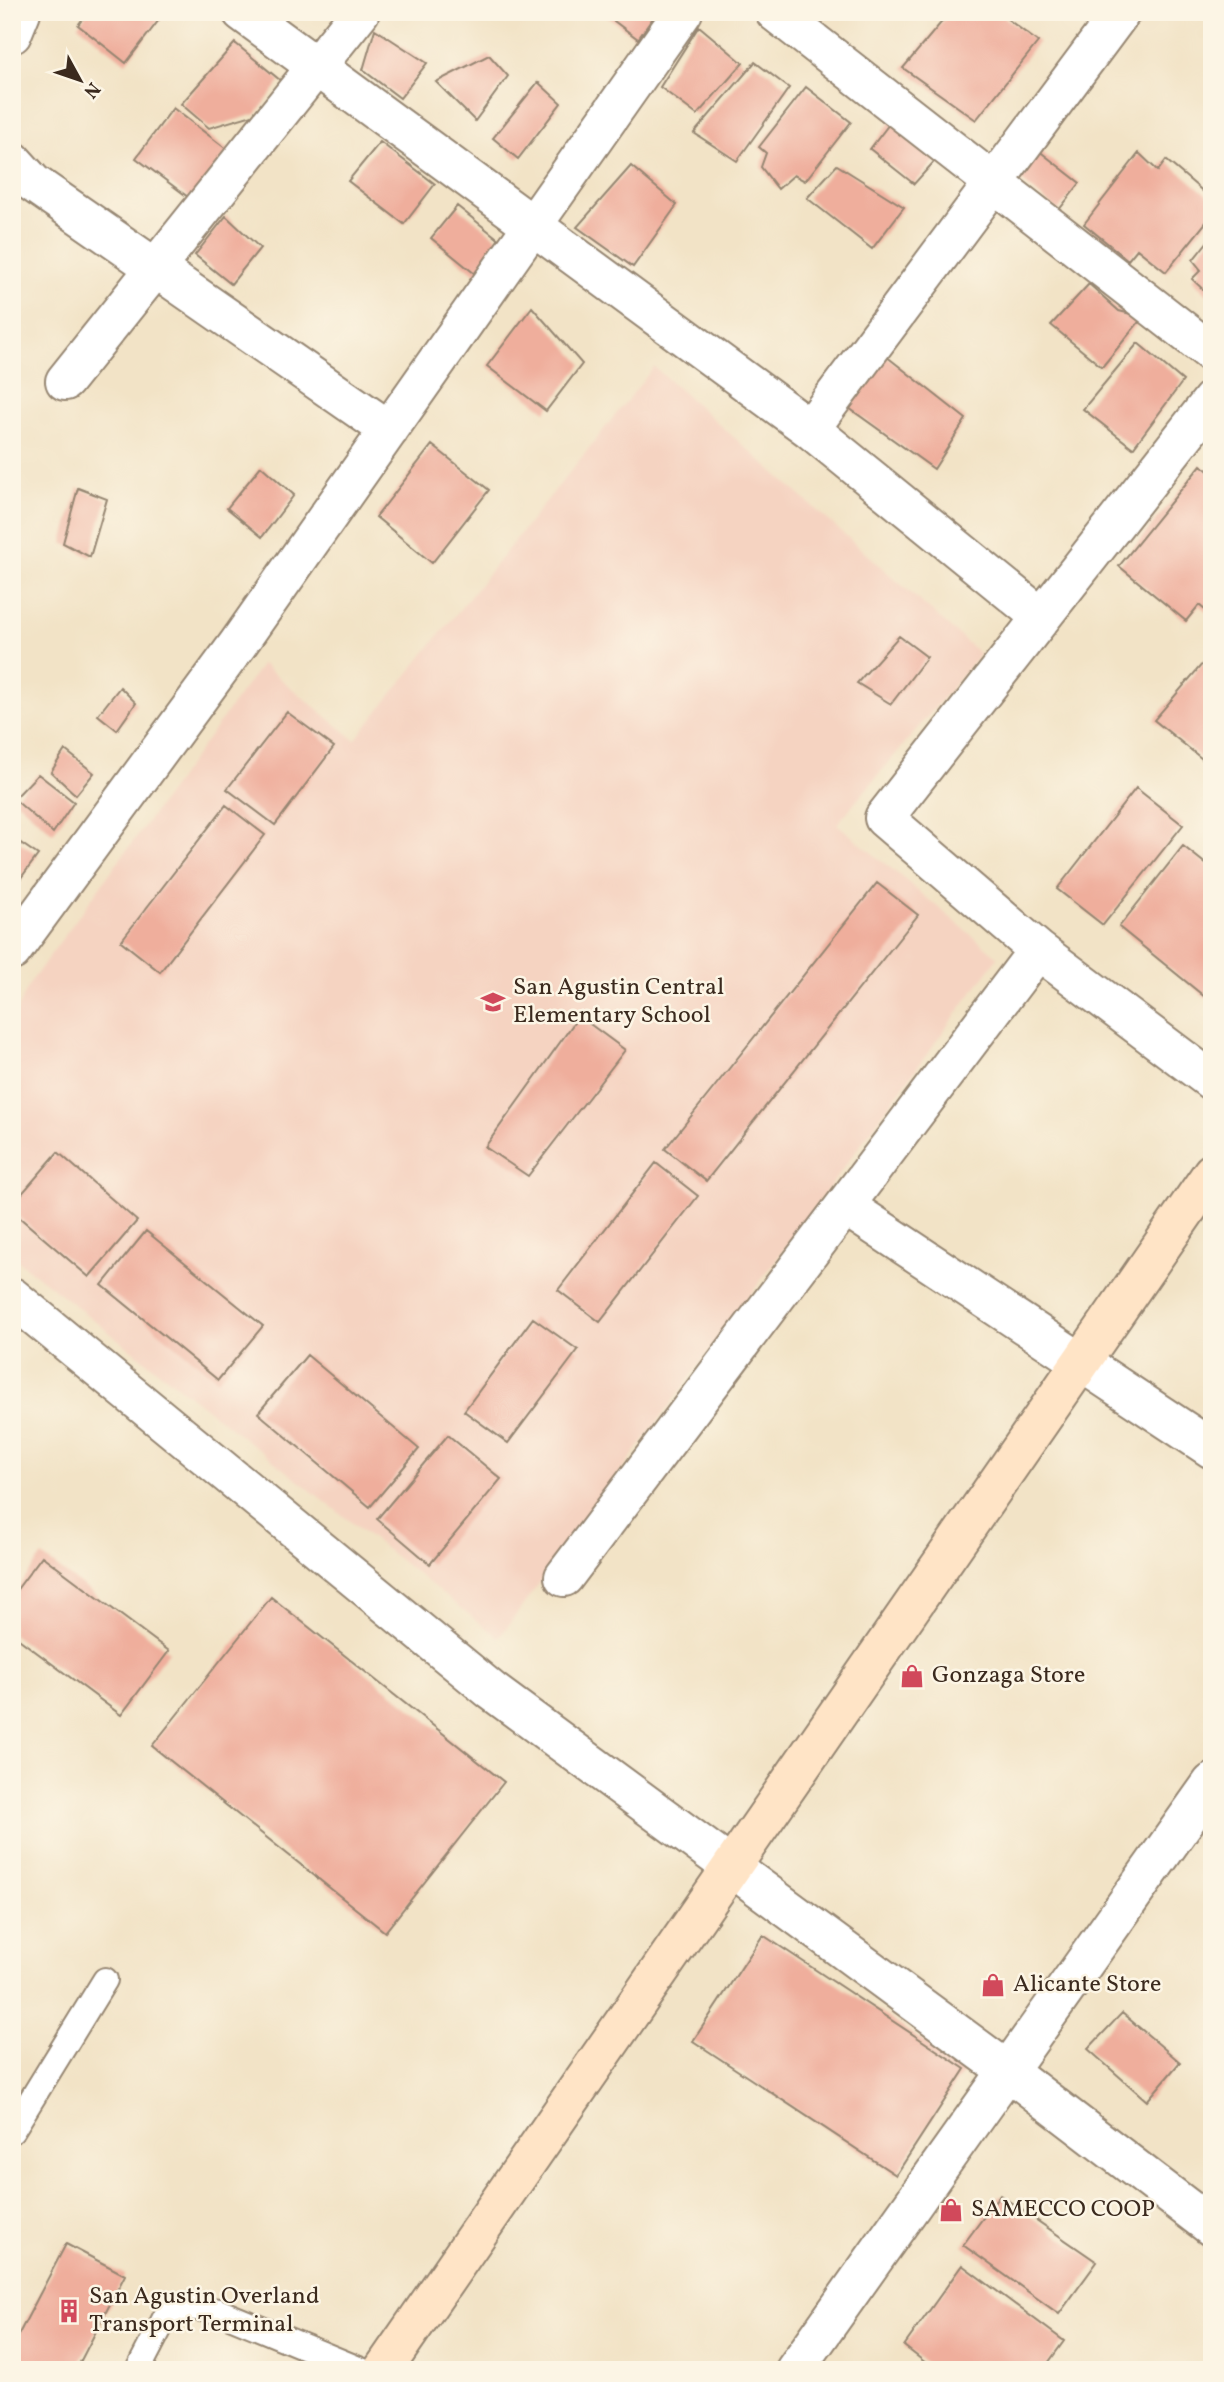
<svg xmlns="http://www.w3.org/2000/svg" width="1224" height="2382" viewBox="0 0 1224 2382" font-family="Vollkorn,serif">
	<rect width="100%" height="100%" fill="#fcf5e5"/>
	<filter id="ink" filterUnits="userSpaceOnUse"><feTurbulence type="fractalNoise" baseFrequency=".0143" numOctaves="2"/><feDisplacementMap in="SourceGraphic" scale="14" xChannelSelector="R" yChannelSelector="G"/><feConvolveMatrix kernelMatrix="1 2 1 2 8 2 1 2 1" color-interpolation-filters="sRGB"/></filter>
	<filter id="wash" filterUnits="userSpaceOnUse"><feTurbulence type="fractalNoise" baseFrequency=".00686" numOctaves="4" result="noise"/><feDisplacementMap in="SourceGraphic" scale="28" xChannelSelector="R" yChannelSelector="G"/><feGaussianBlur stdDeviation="1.57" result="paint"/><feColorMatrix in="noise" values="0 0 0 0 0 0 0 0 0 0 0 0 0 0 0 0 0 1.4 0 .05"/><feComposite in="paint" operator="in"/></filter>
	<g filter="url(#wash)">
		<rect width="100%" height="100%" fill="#f2e3c6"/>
		<path fill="#f5d3c1" d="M 654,367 L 980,654 L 837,824 L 998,957 L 499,1638 L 12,1256 L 12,1021 L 30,983 L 262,664 L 355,740 Z"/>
		<g id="blocks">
			<path fill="#efae9c" d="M 88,12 L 165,12 L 126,63 L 78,25 Z
				M 602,12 L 657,12 L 638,39 Z
				M 950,12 L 998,12 L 1038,42 L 976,120 L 903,68 Z
				M 699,26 L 743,63 L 697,115 L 660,87 Z
				M 375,29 L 427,63 L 400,98 L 363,70 Z
				M 235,43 L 281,81 L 256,114 L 209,128 L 181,104 Z
				M 489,55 L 508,76 L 475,121 L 436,82 Z
				M 755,62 L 789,88 L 737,161 L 694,133 Z
				M 538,82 L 561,103 L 518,159 L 493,138 Z
				M 806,87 L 851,122 L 805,181 L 794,175 L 778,189 L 761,167 L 766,153 L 759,147 Z
				M 173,108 L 229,151 L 192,200 L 136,158 Z
				M 896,115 L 941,154 L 914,184 L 870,149 Z
				M 380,142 L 435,184 L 404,224 L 348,181 Z
				M 1038,150 L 1080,183 L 1058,211 L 1016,176 Z
				M 1139,153 L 1158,171 L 1166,160 L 1212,199 L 1212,215 L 1166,272 L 1137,249 L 1128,260 L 1084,224 Z
				M 837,165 L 904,207 L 872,249 L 807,198 Z
				M 631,166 L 677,205 L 633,267 L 577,227 Z
				M 457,206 L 506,245 L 480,278 L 431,238 Z
				M 226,216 L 260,248 L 231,284 L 195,255 Z
				M 1212,236 L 1212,298 L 1192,279 L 1201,270 L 1193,260 Z
				M 1089,284 L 1119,311 L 1143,317 L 1102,367 L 1051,325 Z
				M 532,307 L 582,364 L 546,411 L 487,366 Z
				M 1138,343 L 1183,381 L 1133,448 L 1083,409 Z
				M 886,356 L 966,419 L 934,469 L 842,403 Z
				M 432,445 L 489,490 L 432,563 L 376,517 Z
				M 1201,465 L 1212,474 L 1212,616 L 1199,605 L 1186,621 L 1119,566 Z
				M 261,466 L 294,495 L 262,537 L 227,508 Z
				M 78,488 L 107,499 L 90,557 L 63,543 Z
				M 899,636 L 927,657 L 891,704 L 857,683 Z
				M 1203,663 L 1212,670 L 1212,767 L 1154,720 Z
				M 120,687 L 136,703 L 117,730 L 98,715 Z
				M 287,712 L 334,747 L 275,825 L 227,789 Z
				M 65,750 L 94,773 L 76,795 L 51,772 Z
				M 38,774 L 74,802 L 53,833 L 14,799 Z
				M 1136,788 L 1183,825 L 1103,925 L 1057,889 Z
				M 226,805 L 265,835 L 160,972 L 121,941 Z
				M 12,837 L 38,855 L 20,879 L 12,873 Z
				M 1183,846 L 1212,869 L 1212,989 L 1205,997 L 1119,927 Z
				M 877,883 L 918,915 L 706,1181 L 665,1149 Z
				M 579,1016 L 625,1050 L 528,1176 L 485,1147 Z
				M 58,1152 L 137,1221 L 89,1277 L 12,1211 L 12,1205 Z
				M 656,1163 L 698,1196 L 600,1322 L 558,1290 Z
				M 146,1231 L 263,1326 L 218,1380 L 102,1285 Z
				M 533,1318 L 578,1350 L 508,1443 L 464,1411 Z
				M 307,1355 L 419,1449 L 370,1507 L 258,1413 Z
				M 448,1435 L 501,1479 L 430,1564 L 377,1519 Z
				M 42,1556 L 169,1651 L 121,1715 L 12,1634 L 12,1596 Z
				M 271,1597 L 504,1782 L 385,1932 L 152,1746 Z
				M 763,1935 L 965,2069 L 896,2175 L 693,2041 Z
				M 1122,2013 L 1180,2062 L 1147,2101 L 1088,2049 Z
				M 1000,2195 L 1097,2262 L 1059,2314 L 963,2245 Z
				M 66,2244 L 125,2275 L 76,2370 L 12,2370 L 12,2347 Z
				M 962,2265 L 1064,2341 L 1043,2370 L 935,2370 L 904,2346 Z"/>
		</g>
	</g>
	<g filter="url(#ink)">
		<use href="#blocks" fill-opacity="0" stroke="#968672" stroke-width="2"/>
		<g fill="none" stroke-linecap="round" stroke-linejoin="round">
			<g stroke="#968672" stroke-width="28">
				<path id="lane" d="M 12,2131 L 105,1980
					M 138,2370 L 167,2314 L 188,2307 L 218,2311 L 361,2370"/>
			</g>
			<g stroke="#968672" stroke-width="42">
				<path id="street" d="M 242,12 L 810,429 L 1041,617
					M 775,12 L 1212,353
					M 12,34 L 21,12
					M 12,160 L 33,183 L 389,430
					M 65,381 L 360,12
					M 1212,400 L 884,818 L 1038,950 L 1212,1081
					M 810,429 L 1121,12
					M 12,951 L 238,644 L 683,12
					M 845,1206 L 1212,1449
					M 12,1297 L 492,1691 L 1008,2071 L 1212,2227
					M 564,1577 L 1038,950
					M 795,2370 L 1212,1783"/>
			</g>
			<g stroke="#968672" stroke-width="42">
				<path id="secondary" d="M 383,2370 L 1212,1173"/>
			</g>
			<use href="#lane" stroke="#fff" stroke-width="24"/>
			<use href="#street" stroke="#fff" stroke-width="38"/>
			<use href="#secondary" stroke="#ffe4c6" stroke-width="38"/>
		</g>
	</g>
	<defs>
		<g id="school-bare" transform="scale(1.89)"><path d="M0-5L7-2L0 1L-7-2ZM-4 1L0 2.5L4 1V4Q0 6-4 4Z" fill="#d1495b" stroke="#fcf5e5" stroke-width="2.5" paint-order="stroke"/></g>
		<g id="shop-bare" transform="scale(1.89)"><path d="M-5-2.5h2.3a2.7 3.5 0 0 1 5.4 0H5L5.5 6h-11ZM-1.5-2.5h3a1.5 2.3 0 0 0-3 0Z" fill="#d1495b" stroke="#fcf5e5" stroke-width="2.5" paint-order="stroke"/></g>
		<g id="building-bare" transform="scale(1.89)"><path d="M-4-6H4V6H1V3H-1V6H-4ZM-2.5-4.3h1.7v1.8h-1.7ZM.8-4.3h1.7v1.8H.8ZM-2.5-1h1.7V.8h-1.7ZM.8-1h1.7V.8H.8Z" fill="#d1495b" stroke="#fcf5e5" stroke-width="2.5" paint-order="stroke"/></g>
	</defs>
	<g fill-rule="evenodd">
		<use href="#school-bare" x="493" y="1002"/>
		<use href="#shop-bare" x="912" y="1676"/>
		<use href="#shop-bare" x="993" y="1985"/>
		<use href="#shop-bare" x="951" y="2210"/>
		<use href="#building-bare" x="69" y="2311"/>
	</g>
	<g text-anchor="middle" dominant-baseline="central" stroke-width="5" stroke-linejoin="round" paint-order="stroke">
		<g font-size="24" fill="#3b2a1e" stroke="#fcf5e5" text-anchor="start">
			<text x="513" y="988">San Agustin Central<tspan x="513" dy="28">Elementary School</tspan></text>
			<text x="932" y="1676">Gonzaga Store</text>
			<text x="1013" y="1985">Alicante Store</text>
			<text x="971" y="2210">SAMECCO COOP</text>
			<text x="89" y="2297">San Agustin Overland<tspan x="89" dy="28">Transport Terminal</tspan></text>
		</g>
	</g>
	<rect width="1224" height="2382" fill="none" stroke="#fcf5e5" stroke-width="42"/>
	<g transform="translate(80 80) rotate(130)" stroke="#fcf5e5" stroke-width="5" paint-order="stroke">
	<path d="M0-5L12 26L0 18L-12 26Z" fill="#3b2a1e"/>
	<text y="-10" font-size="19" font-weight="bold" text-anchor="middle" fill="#3b2a1e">N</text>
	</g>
</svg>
